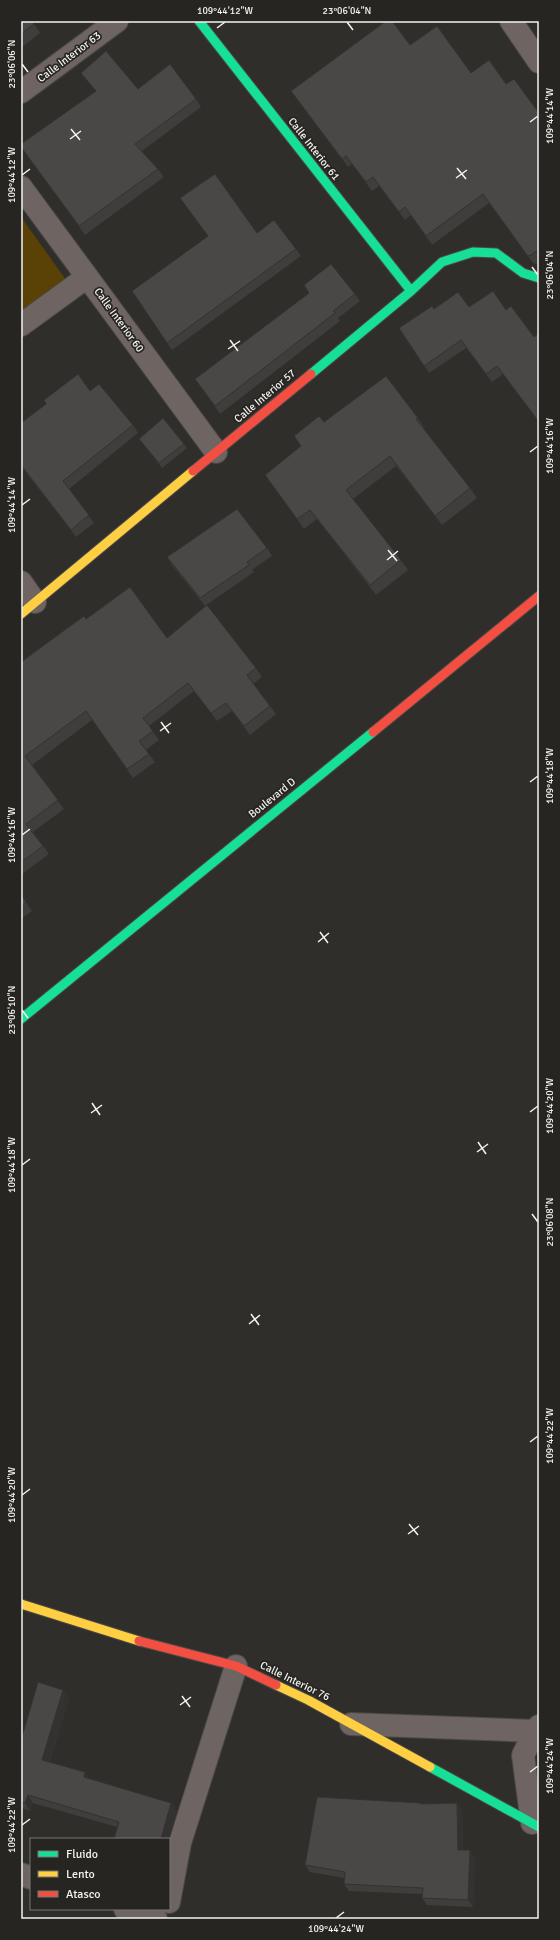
<svg xmlns="http://www.w3.org/2000/svg" width="560" height="1940" viewBox="0 0 560 1940" font-family="Signika,sans-serif">
	<rect width="100%" height="100%" fill="#302e2b"/>
	<path fill="#5a4106" d="M 21,217 L 74,291 L 21,330 Z"/>
	<g fill="none" stroke-linecap="round" stroke-linejoin="round">
		<g stroke="#4b4a47" stroke-width="24">
			<path id="street" d="M 511,21 L 539,62
				M 21,92 L 117,21
				M 21,187 L 216,452
				M 21,325 L 87,277
				M 21,582 L 35,602
				M 351,1724 L 535,1731
				M 532,1823 L 523,1755 L 535,1731 L 539,1726
				M 21,1874 L 31,1878
				M 169,1902 L 180,1843 L 236,1666
				M 125,1909 L 156,1919"/>
		</g>
		<g stroke="#4b4a47" stroke-width="11">
			<path id="fast" d="M 199,21 L 411,291
				M 311,374 L 411,291 L 442,262 L 473,252 L 496,253 L 523,273 L 539,278
				M 21,1019 L 373,732
				M 430,1767 L 539,1827"/>
		</g>
		<g stroke="#4b4a47" stroke-width="11">
			<path id="slow" d="M 21,614 L 193,471
				M 21,1604 L 139,1641
				M 276,1685 L 308,1700 L 430,1767"/>
		</g>
		<g stroke="#4b4a47" stroke-width="11">
			<path id="jam" d="M 193,471 L 311,374
				M 373,732 L 539,596
				M 139,1641 L 236,1666 L 276,1685"/>
		</g>
		<use href="#street" stroke="#6e6462" stroke-width="22"/>
		<use href="#fast" stroke="#16e098" stroke-width="9"/>
		<use href="#slow" stroke="#ffcf43" stroke-width="9"/>
		<use href="#jam" stroke="#f24e42" stroke-width="9"/>
	</g>
	<path fill="#3f3e3c" d="M 21,21 L 32,21 L 40,33 L 22,47 L 21,46 Z
		M 410,45 L 471,73 L 506,84 L 539,113 L 539,262 L 536,264 L 533,263 L 489,203 L 432,245 L 411,215 L 405,220 L 379,186 L 372,191 L 352,164 L 348,167 L 291,91 Z
		M 81,73 L 138,89 L 196,99 L 201,107 L 142,151 L 158,169 L 164,177 L 85,235 L 26,153 L 96,91 L 87,81 Z
		M 257,233 L 296,249 L 301,256 L 172,350 L 167,343 Z
		M 355,294 L 360,301 L 338,318 L 340,321 L 220,414 L 195,379 Z
		M 469,307 L 506,310 L 534,337 L 539,333 L 539,422 L 503,374 L 492,382 L 466,348 L 429,373 L 399,328 L 434,309 Z
		M 90,391 L 133,425 L 138,433 L 69,489 L 94,523 L 76,537 L 24,470 L 21,472 L 21,423 Z
		M 418,418 L 424,428 L 423,429 L 470,488 L 477,498 L 442,525 L 396,466 L 353,499 L 401,560 L 408,570 L 376,595 L 317,519 L 304,529 L 265,475 L 301,446 L 294,436 L 324,422 Z
		M 139,439 L 184,444 L 187,448 L 162,468 Z
		M 267,548 L 272,556 L 252,570 L 254,572 L 205,606 L 172,565 L 167,557 Z
		M 86,619 L 167,638 L 256,668 L 262,677 L 253,684 L 276,714 L 250,735 L 232,711 L 217,721 L 194,691 L 149,726 L 159,740 L 146,750 L 155,762 L 133,778 L 92,720 L 32,765 L 64,809 L 33,832 L 49,854 L 21,875 L 21,662 Z
		M 21,895 L 32,911 L 21,919 Z
		M 63,1690 L 69,1698 L 50,1762 L 90,1779 L 171,1803 L 177,1811 L 117,1827 L 33,1803 L 30,1811 L 21,1808 L 21,1740 Z
		M 457,1803 L 462,1810 L 463,1850 L 475,1857 L 473,1907 L 427,1905 L 422,1898 L 422,1894 L 349,1891 L 344,1884 L 344,1878 L 310,1872 L 305,1865 L 422,1804 Z"/>
	<path fill="#333231" d="M 63,1690 L 69,1698 L 48,1768 L 42,1760 Z
		M 85,1772 L 91,1780 L 84,1777 Z
		M 28,1795 L 33,1803 L 30,1811 L 25,1803 Z
		M 171,1803 L 177,1811 L 169,1839 L 161,1839 Z
		M 457,1803 L 462,1810 L 463,1857 L 458,1850 Z
		M 470,1850 L 475,1857 L 473,1907 L 468,1900 Z"/>
	<path fill="#494846" stroke="#333231" d="M 21,21 L 32,21 L 34,24 L 21,34 Z
		M 386,21 L 392,21 L 410,45 L 437,26 L 471,73 L 489,60 L 506,84 L 514,79 L 539,113 L 539,249 L 530,256 L 527,255 L 483,194 L 426,236 L 405,207 L 399,212 L 373,177 L 366,182 L 346,156 L 342,159 L 291,91 Z
		M 106,51 L 138,89 L 170,64 L 196,99 L 135,144 L 158,169 L 79,226 L 21,147 L 21,144 L 96,91 L 81,73 Z
		M 215,174 L 257,233 L 274,220 L 296,249 L 167,343 L 132,291 L 208,236 L 180,198 Z
		M 331,264 L 355,294 L 333,311 L 335,313 L 215,406 L 195,379 L 309,293 L 304,285 Z
		M 493,291 L 506,310 L 511,306 L 534,337 L 539,333 L 539,422 L 497,366 L 486,374 L 461,340 L 424,366 L 399,328 L 432,306 L 434,309 L 458,292 L 469,307 Z
		M 78,374 L 90,391 L 99,384 L 133,425 L 63,481 L 89,515 L 71,530 L 21,465 L 21,423 L 46,404 L 44,400 Z
		M 386,376 L 418,418 L 416,419 L 470,488 L 435,516 L 390,456 L 346,490 L 401,560 L 370,585 L 310,510 L 297,519 L 265,475 L 301,446 L 294,436 L 319,416 L 324,422 Z
		M 163,418 L 184,444 L 159,463 L 139,439 Z
		M 237,509 L 267,548 L 247,562 L 249,565 L 200,598 L 167,557 Z
		M 130,587 L 167,638 L 207,605 L 256,668 L 247,675 L 270,706 L 244,726 L 226,703 L 211,713 L 188,683 L 143,718 L 153,731 L 139,741 L 149,754 L 127,769 L 86,711 L 25,756 L 58,800 L 26,824 L 43,846 L 21,862 L 21,662 L 84,616 L 86,619 Z
		M 21,895 L 26,902 L 21,906 Z
		M 38,1682 L 63,1690 L 42,1760 L 85,1772 L 84,1777 L 171,1803 L 161,1839 L 114,1839 L 119,1822 L 28,1795 L 25,1803 L 21,1802 L 21,1740 Z
		M 317,1797 L 421,1803 L 421,1804 L 457,1803 L 458,1850 L 470,1850 L 468,1900 L 422,1898 L 423,1888 L 344,1884 L 345,1872 L 305,1865 Z"/>
	<path fill="none" stroke="#f4f3f0" stroke-width="1.5" d="M 347,22 L 353,30M 217,28 L 225,22M 22,64 L 28,72M 530,122 L 538,116M 71,129 L 80,140M 70,139 L 81,131M 457,168 L 466,179M 22,175 L 30,169M 456,178 L 467,170M 532,267 L 538,275M 230,340 L 238,351M 228,349 L 240,341M 530,452 L 538,446M 22,505 L 30,499M 388,550 L 397,561M 387,560 L 398,551M 161,722 L 169,733M 160,731 L 171,723M 530,782 L 538,776M 22,835 L 30,829M 320,932 L 328,943M 318,942 L 329,933M 22,1010 L 28,1018M 92,1103 L 100,1115M 530,1112 L 538,1106M 91,1113 L 102,1105M 478,1142 L 486,1154M 477,1152 L 488,1144M 22,1165 L 30,1159M 532,1214 L 538,1222M 251,1314 L 259,1325M 249,1324 L 260,1315M 530,1442 L 538,1436M 22,1495 L 30,1489M 409,1524 L 418,1535M 408,1534 L 419,1526M 182,1696 L 190,1707M 180,1705 L 191,1697M 530,1772 L 538,1766M 22,1825 L 30,1819M 336,1918 L 344,1912"/>
	<g text-anchor="middle" dominant-baseline="central" stroke-width="3.5" stroke-linejoin="round" paint-order="stroke">
		<g font-size="11" fill="#f4f3f0" stroke="#272521">
			<text transform="translate(69 57) rotate(-37)">Calle Interior 63</text>
			<text transform="translate(314 149) rotate(52)">Calle Interior 61</text>
			<text transform="translate(119 320) rotate(54)">Calle Interior 60</text>
			<text transform="translate(265 396) rotate(-40)">Calle Interior 57</text>
			<text transform="translate(272 798) rotate(-39)">Boulevard D</text>
			<text transform="translate(295 1681) rotate(26)">Calle Interior 76</text>
		</g>
	</g>
	<rect width="560" height="1940" fill="none" stroke="#272521" stroke-width="44"/>
	<rect x="30" y="1838" width="140" height="72" fill="#272521" stroke="#797774"/>
	<rect x="38" y="1851" width="20" height="6" fill="#16e098" stroke="#797774"/>
	<text x="66" y="1858" font-size="12" fill="#f4f3f0">Fluido</text>
	<rect x="38" y="1871" width="20" height="6" fill="#ffcf43" stroke="#797774"/>
	<text x="66" y="1878" font-size="12" fill="#f4f3f0">Lento</text>
	<rect x="38" y="1891" width="20" height="6" fill="#f24e42" stroke="#797774"/>
	<text x="66" y="1898" font-size="12" fill="#f4f3f0">Atasco</text>
	<rect x="22" y="22" width="516" height="1896" fill="none" stroke="#f4f3f0" stroke-width="1.5"/>
	<g font-size="10" text-anchor="middle" fill="#f4f3f0">
		<text x="225" y="14">109°44'12"W</text>
		<text x="347" y="14">23°06'04"N</text>
		<text transform="translate(11 64) rotate(-90)" y="4">23°06'06"N</text>
		<text transform="translate(549 116) rotate(-90)" y="4">109°44'14"W</text>
		<text transform="translate(11 175) rotate(-90)" y="4">109°44'12"W</text>
		<text transform="translate(549 275) rotate(-90)" y="4">23°06'04"N</text>
		<text transform="translate(549 446) rotate(-90)" y="4">109°44'16"W</text>
		<text transform="translate(11 505) rotate(-90)" y="4">109°44'14"W</text>
		<text transform="translate(549 776) rotate(-90)" y="4">109°44'18"W</text>
		<text transform="translate(11 835) rotate(-90)" y="4">109°44'16"W</text>
		<text transform="translate(11 1010) rotate(-90)" y="4">23°06'10"N</text>
		<text transform="translate(549 1106) rotate(-90)" y="4">109°44'20"W</text>
		<text transform="translate(11 1165) rotate(-90)" y="4">109°44'18"W</text>
		<text transform="translate(549 1222) rotate(-90)" y="4">23°06'08"N</text>
		<text transform="translate(549 1436) rotate(-90)" y="4">109°44'22"W</text>
		<text transform="translate(11 1495) rotate(-90)" y="4">109°44'20"W</text>
		<text transform="translate(549 1766) rotate(-90)" y="4">109°44'24"W</text>
		<text transform="translate(11 1825) rotate(-90)" y="4">109°44'22"W</text>
		<text x="336" y="1932">109°44'24"W</text>
	</g>
</svg>
